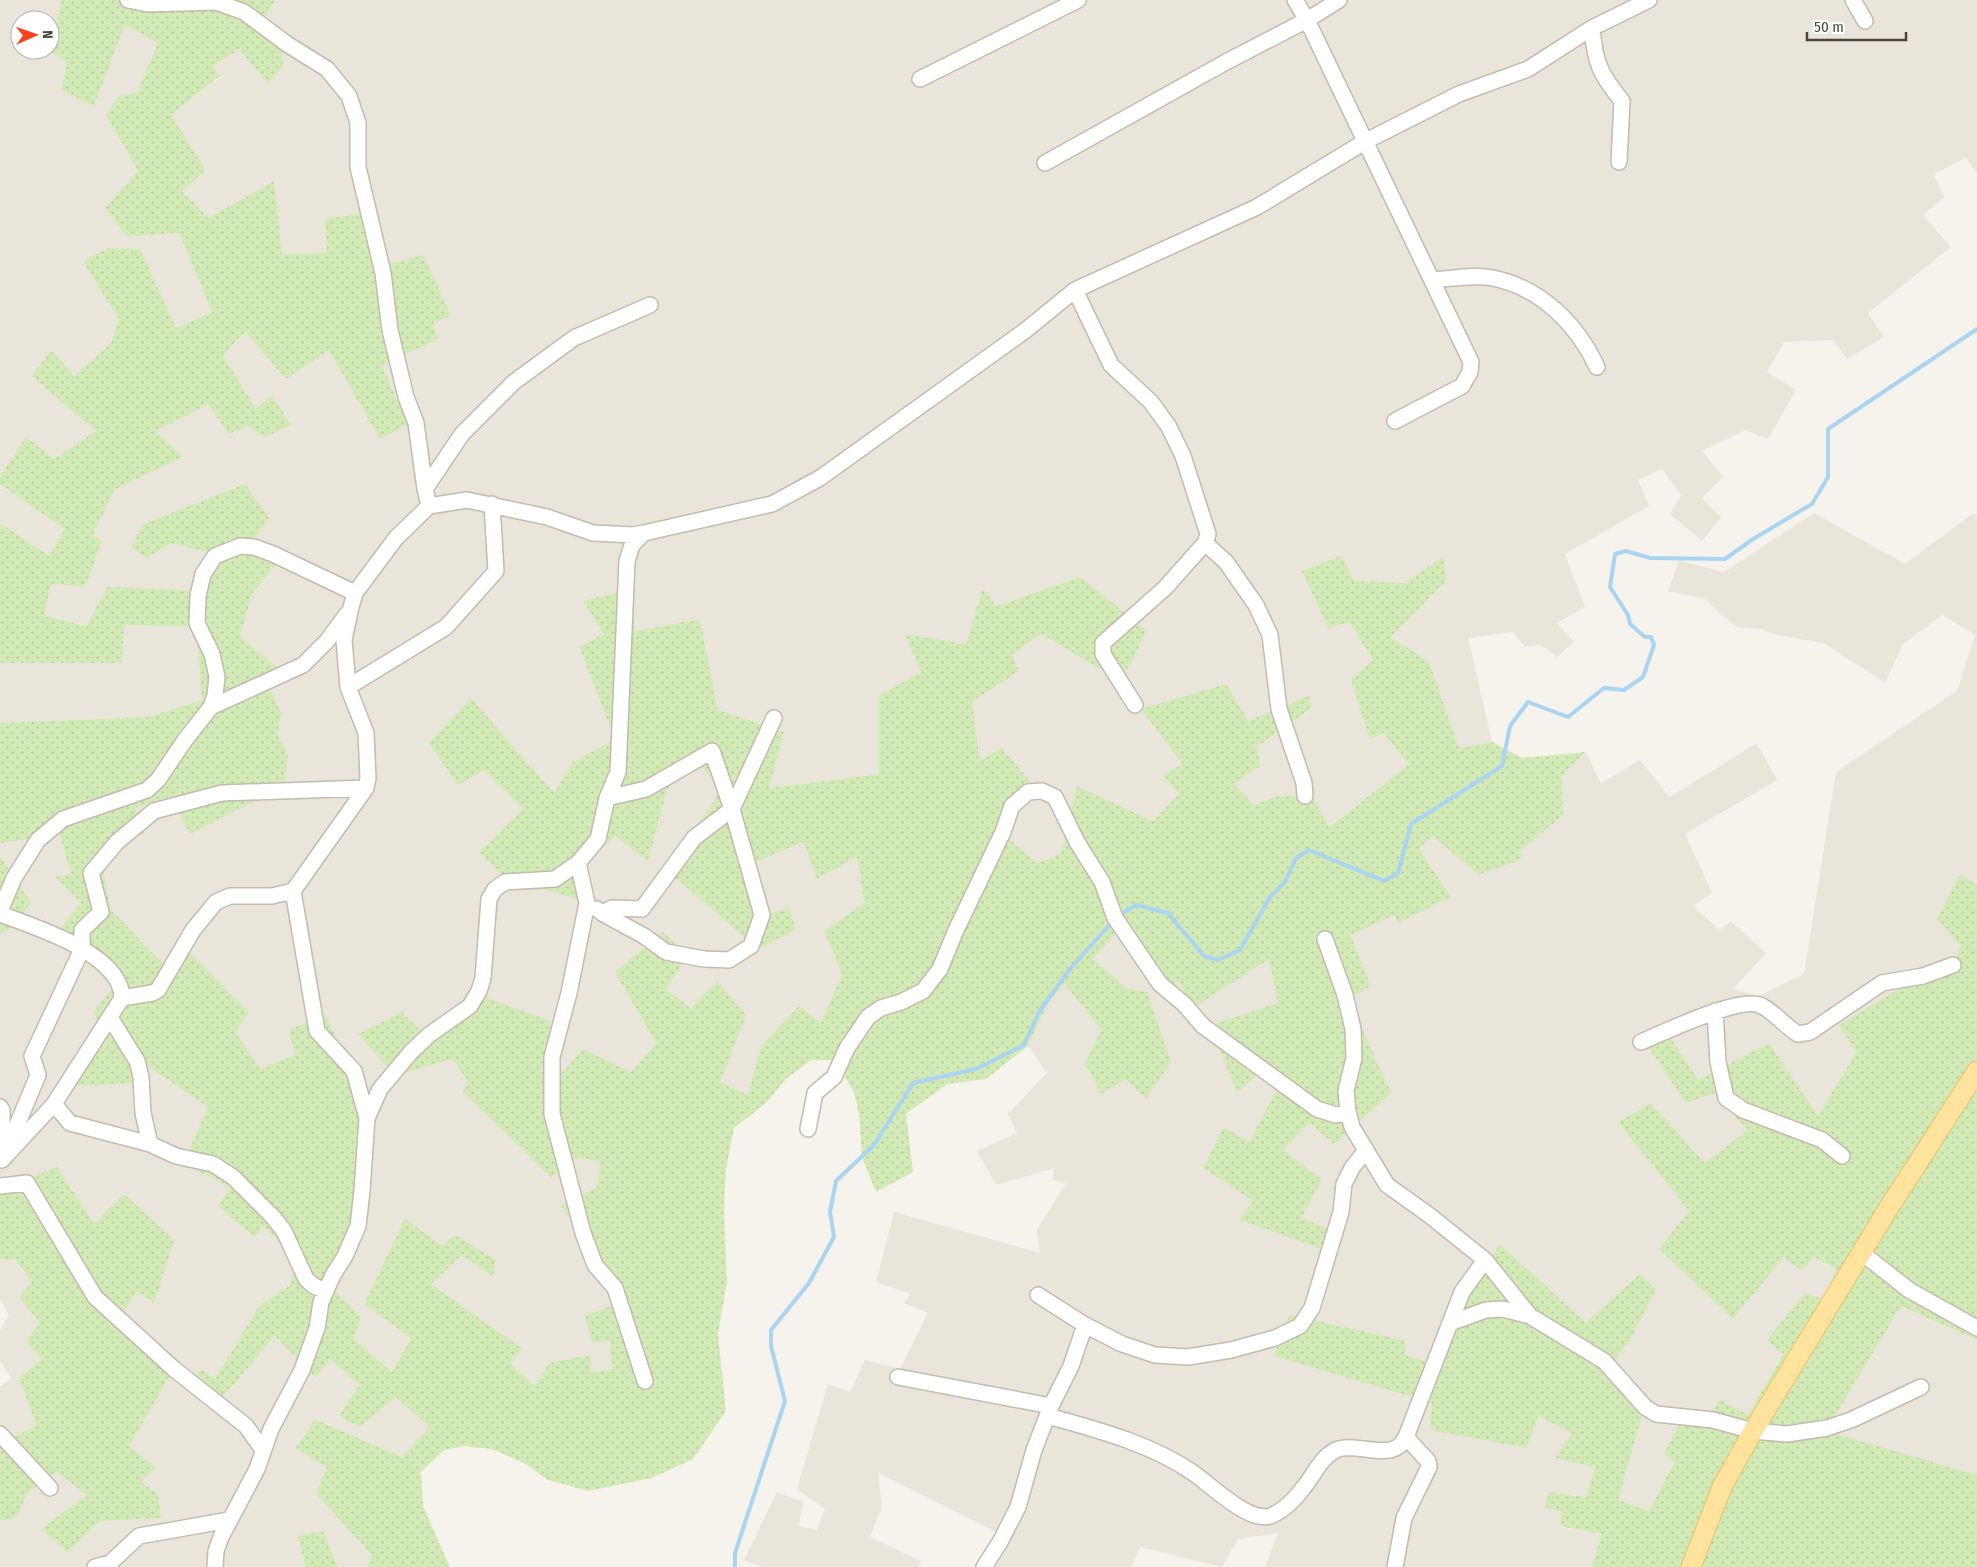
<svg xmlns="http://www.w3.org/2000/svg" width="1977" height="1567" viewBox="0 0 1977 1567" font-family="'Fira Sans Condensed',sans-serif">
	<defs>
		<pattern id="grass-dots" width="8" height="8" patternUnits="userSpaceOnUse" patternTransform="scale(1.25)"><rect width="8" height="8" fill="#d2eab5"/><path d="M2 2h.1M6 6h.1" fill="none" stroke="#b6ca9c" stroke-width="1.8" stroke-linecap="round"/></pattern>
	</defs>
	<rect width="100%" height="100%" fill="#f6f3ec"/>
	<path fill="#eae5da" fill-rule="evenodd" d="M 0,0 L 61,0 L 52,52 L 67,63 L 61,90 L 94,107 L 125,25 L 158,43 L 137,94 L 138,171 L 127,237 L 179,233 L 212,312 L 176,328 L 83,261 L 119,320 L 111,343 L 74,376 L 96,431 L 54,459 L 26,438 L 0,477 ZM 20,20 L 50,20 L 50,50 L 20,50 Z
		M 275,0 L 1977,0 L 1977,174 L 1966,157 L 1934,174 L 1944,197 L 1923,215 L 1951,247 L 1868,313 L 1884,337 L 1847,359 L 1833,340 L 1784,342 L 1767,372 L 1796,390 L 1768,439 L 1745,430 L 1702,451 L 1723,477 L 1702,498 L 1721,517 L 1702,541 L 1670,514 L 1681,495 L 1662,469 L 1638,480 L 1649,506 L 1565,554 L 1585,607 L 1557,623 L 1574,642 L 1557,657 L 1541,645 L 1525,647 L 1513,632 L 1468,638 L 1492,742 L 1459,749 L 1429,662 L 1391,637 L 1447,580 L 1443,558 L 1406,583 L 1354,581 L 1349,622 L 1373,661 L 1370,740 L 1383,733 L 1409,764 L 1328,827 L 1274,797 L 1254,805 L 1233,784 L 1257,747 L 1312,709 L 1309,697 L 1248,721 L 1184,765 L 1162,775 L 1179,794 L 1153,821 L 1077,786 L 1061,854 L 1037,863 L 1009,839 L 1031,782 L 980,761 L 972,702 L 1019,671 L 1012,655 L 1041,634 L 1121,680 L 1080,577 L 996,606 L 983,588 L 966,644 L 921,672 L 879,695 L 879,774 L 769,788 L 783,732 L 718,710 L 700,619 L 635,631 L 631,590 L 604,634 L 579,648 L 616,739 L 573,762 L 554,794 L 471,698 L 484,770 L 523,809 L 519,889 L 546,890 L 579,899 L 582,868 L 617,836 L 648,862 L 667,790 L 697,762 L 721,790 L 766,915 L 754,863 L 803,842 L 817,879 L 857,857 L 864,903 L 824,931 L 842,974 L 821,1024 L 799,1006 L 761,1046 L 748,1095 L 720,1082 L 691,1008 L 666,989 L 615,972 L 656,1043 L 631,1072 L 583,1049 L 557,1080 L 541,1071 L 467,992 L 465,1012 L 395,1076 L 453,1059 L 468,1082 L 578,1157 L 600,1162 L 597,1188 L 604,1270 L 619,1303 L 610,1341 L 612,1369 L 591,1374 L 589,1355 L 549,1363 L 536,1386 L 510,1363 L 523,1349 L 431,1284 L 463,1254 L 493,1276 L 496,1260 L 442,1247 L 405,1218 L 364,1303 L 411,1338 L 392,1372 L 354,1339 L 361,1317 L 330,1285 L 325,1015 L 289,1030 L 295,1055 L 261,1069 L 234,1032 L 249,1012 L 187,949 L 172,973 L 111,910 L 99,846 L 135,808 L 169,797 L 190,834 L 288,754 L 277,734 L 282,713 L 270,690 L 279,670 L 240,636 L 252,594 L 276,564 L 250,543 L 245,484 L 143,524 L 131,548 L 147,558 L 171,543 L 206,552 L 201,591 L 87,626 L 44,616 L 50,584 L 93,535 L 114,490 L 183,457 L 156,431 L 208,403 L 256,409 L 223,355 L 247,332 L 329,350 L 408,423 L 382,366 L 438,339 L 382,266 L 327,253 L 281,254 L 209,218 L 182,190 L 206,170 L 171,115 L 220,77 L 213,68 L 239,49 L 268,84 L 260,25 Z
		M 0,484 L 66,529 L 49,556 L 0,523 Z
		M 1814,513 L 1905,564 L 1972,514 L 1977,515 L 1977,885 L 1960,875 L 1960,945 L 1953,971 L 1839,1025 L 1856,1051 L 1818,1117 L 1769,1043 L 1698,1080 L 1642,1036 L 1714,1093 L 1747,1130 L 1705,1163 L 1651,1103 L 1618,1122 L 1689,1211 L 1734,1318 L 1784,1257 L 1814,1257 L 1836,1269 L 1823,1299 L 1767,1339 L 1783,1353 L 1748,1415 L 1702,1426 L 1674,1461 L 1649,1511 L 1618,1500 L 1647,1401 L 1604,1377 L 1631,1338 L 1638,1274 L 1586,1324 L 1500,1244 L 1426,1362 L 1407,1356 L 1404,1340 L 1289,1315 L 1274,1356 L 1432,1403 L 1430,1431 L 1538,1416 L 1573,1433 L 1595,1467 L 1586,1497 L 1550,1492 L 1563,1512 L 1559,1527 L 1601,1534 L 1592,1567 L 1265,1567 L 1278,1533 L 1238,1539 L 1222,1567 L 1140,1547 L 1132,1567 L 979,1567 L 998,1533 L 878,1473 L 882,1507 L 870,1537 L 921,1561 L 918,1567 L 762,1567 L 744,1560 L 777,1492 L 803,1502 L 799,1526 L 817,1530 L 825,1509 L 797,1489 L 828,1384 L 850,1392 L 865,1360 L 900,1369 L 928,1313 L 904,1303 L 911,1294 L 876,1282 L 894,1212 L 1040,1253 L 1037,1230 L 1066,1183 L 1053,1180 L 1054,1168 L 996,1185 L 977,1151 L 1017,1133 L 1008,1114 L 1047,1073 L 1028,1046 L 1050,998 L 1065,984 L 1101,1030 L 1085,1063 L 1128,989 L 1093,959 L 1122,925 L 1269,958 L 1278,1003 L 1210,1025 L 1237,1093 L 1258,1074 L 1277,1090 L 1249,1142 L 1253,1201 L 1239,1220 L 1300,1219 L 1282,1150 L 1309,1123 L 1349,999 L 1371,986 L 1351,935 L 1394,915 L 1398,922 L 1451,897 L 1419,849 L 1433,836 L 1520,852 L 1563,815 L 1562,775 L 1586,752 L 1601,783 L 1640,760 L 1670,797 L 1757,743 L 1777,780 L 1685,834 L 1712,893 L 1693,906 L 1720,930 L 1731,921 L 1766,953 L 1733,989 L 1758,996 L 1804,974 L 1836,772 L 1957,691 L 1975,635 L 1942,615 L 1903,644 L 1885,683 L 1824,643 L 1773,634 L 1761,629 L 1738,627 L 1720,614 L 1705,599 L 1668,591 L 1679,561 L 1724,572 Z
		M 124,625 L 196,627 L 202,700 L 149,717 L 0,723 L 0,663 L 122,663 Z
		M 60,834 L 71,874 L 56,878 L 81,903 L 113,987 L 107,1043 L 78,1061 L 148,1066 L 209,1107 L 230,1187 L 218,1205 L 254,1237 L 264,1225 L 298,1260 L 289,1286 L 259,1306 L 215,1379 L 201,1369 L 184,1388 L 215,1408 L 275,1336 L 316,1378 L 330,1359 L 359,1385 L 340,1416 L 360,1426 L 396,1397 L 429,1427 L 402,1457 L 316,1419 L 296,1448 L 328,1467 L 316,1494 L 372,1555 L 367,1567 L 338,1567 L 323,1531 L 298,1535 L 305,1567 L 0,1567 L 0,1521 L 16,1518 L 27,1494 L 56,1472 L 87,1495 L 68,1553 L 141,1482 L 129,1447 L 117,1324 L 137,1292 L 153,1303 L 94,1224 L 0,1189 L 0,933 L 12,929 L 31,903 L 0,856 L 0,843 Z
		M 0,1259 L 13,1259 L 32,1282 L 40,1324 L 42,1359 L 19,1378 L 36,1425 L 0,1445 L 0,1387 L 11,1378 L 0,1360 L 0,1330 L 9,1315 L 0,1299 Z
		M 1901,1306 L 1977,1340 L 1977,1475 L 1825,1432 Z"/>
	<path fill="url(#grass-dots)" d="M 61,0 L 275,0 L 261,25 L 281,35 L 283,67 L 268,84 L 239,49 L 213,67 L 220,76 L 171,115 L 206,170 L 182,191 L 209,218 L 274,181 L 282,254 L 327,253 L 325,219 L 365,213 L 382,266 L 423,255 L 451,316 L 433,323 L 438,339 L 382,366 L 408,424 L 380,439 L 329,350 L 286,379 L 246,332 L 223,355 L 256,409 L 272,395 L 291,425 L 264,437 L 249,426 L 229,434 L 208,404 L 156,431 L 183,457 L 114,490 L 93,535 L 102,541 L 85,587 L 51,584 L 44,616 L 87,626 L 107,587 L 201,591 L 206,552 L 171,543 L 147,558 L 131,548 L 143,524 L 245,484 L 269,518 L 251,543 L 276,564 L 252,594 L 240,636 L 280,670 L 270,690 L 282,713 L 277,734 L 288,754 L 284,786 L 190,834 L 169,797 L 135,808 L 144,834 L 99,847 L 111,910 L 172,973 L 187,949 L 249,1012 L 235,1032 L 261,1069 L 295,1055 L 289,1030 L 325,1014 L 364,1095 L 364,1223 L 330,1285 L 361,1317 L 354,1339 L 392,1372 L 411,1338 L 364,1304 L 405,1218 L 442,1246 L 455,1235 L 496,1260 L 493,1277 L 462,1255 L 431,1284 L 523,1349 L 510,1363 L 535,1386 L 549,1363 L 590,1355 L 591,1373 L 612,1369 L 610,1341 L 592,1342 L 585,1316 L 619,1303 L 604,1270 L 561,1205 L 597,1188 L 600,1162 L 578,1157 L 552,1178 L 463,1092 L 468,1082 L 453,1059 L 395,1076 L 358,1034 L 402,1012 L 432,1042 L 465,1012 L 467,991 L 551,1021 L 541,1071 L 557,1079 L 583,1049 L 631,1072 L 656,1043 L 615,972 L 663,932 L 687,956 L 666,989 L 691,1008 L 717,981 L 746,1015 L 720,1082 L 748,1095 L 761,1046 L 799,1006 L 821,1023 L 842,974 L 824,931 L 864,903 L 857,857 L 817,879 L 803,842 L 754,863 L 766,915 L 790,908 L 795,930 L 758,949 L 668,871 L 721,790 L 697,762 L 667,790 L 648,862 L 616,836 L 582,868 L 579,900 L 546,890 L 519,889 L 479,853 L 523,809 L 484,770 L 458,785 L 429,743 L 471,698 L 554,793 L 573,762 L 615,739 L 579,647 L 604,634 L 583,601 L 631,589 L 635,631 L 700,619 L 718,710 L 784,732 L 769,788 L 879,774 L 879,695 L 921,672 L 905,634 L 966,644 L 983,588 L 996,606 L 1080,577 L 1147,631 L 1121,681 L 1041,634 L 1012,655 L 1019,671 L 972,702 L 980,761 L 1001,748 L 1031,782 L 1009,839 L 1037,863 L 1061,854 L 1077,786 L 1153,821 L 1179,794 L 1162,775 L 1183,764 L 1141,709 L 1226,684 L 1248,721 L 1309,696 L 1312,708 L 1257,747 L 1260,766 L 1234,784 L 1254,805 L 1274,797 L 1312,796 L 1329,827 L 1409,764 L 1383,733 L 1370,740 L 1351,679 L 1373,660 L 1349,622 L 1328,628 L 1302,571 L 1341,556 L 1354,581 L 1405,583 L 1443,557 L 1447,580 L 1391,637 L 1429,662 L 1459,748 L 1492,742 L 1522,758 L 1586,752 L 1562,775 L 1563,815 L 1520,852 L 1522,859 L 1479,875 L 1433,836 L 1419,849 L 1451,897 L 1398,923 L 1394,915 L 1351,935 L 1371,986 L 1349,999 L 1391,1093 L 1334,1144 L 1309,1123 L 1283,1150 L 1322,1180 L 1301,1218 L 1333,1231 L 1319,1248 L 1239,1220 L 1253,1201 L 1203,1168 L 1224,1127 L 1249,1142 L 1277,1090 L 1258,1074 L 1237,1093 L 1210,1025 L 1278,1003 L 1269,959 L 1193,1008 L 1179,982 L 1170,984 L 1122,926 L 1093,959 L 1128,989 L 1147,992 L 1171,1062 L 1146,1099 L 1126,1079 L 1101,1094 L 1085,1063 L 1101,1030 L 1065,984 L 1050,999 L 1028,1046 L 986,1079 L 947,1084 L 906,1114 L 913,1172 L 876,1192 L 862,1157 L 859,1114 L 854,1093 L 836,1060 L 811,1060 L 786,1079 L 766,1103 L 734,1128 L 726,1169 L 724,1210 L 727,1282 L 718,1334 L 726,1411 L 693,1459 L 652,1478 L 588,1491 L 548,1480 L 524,1463 L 492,1449 L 464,1446 L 444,1450 L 421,1472 L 423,1506 L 450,1567 L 367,1567 L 372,1555 L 316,1494 L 327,1467 L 296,1448 L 315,1419 L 402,1457 L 429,1427 L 396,1397 L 360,1427 L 339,1416 L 359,1385 L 330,1359 L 316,1378 L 275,1336 L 214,1408 L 184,1388 L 201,1369 L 215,1379 L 259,1306 L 289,1286 L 298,1260 L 264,1226 L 254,1237 L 218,1206 L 230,1187 L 183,1164 L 208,1107 L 148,1066 L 133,1083 L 76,1086 L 78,1061 L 107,1043 L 94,1012 L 113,987 L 56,934 L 81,903 L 55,877 L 71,874 L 60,835 L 0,843 L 0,723 L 149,717 L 202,700 L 196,627 L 124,625 L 122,663 L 0,663 L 0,523 L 49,556 L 65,529 L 0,484 L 0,477 L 26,437 L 54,459 L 96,431 L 32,376 L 51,350 L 74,376 L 111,343 L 119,320 L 83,261 L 108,248 L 140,249 L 176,328 L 212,312 L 179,233 L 127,237 L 105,208 L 138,171 L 106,114 L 120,95 L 137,93 L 158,43 L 125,25 L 94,107 L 61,90 L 67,63 L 52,52 Z
		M 0,856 L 31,903 L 12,929 L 0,933 Z
		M 1960,874 L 1977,885 L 1977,1340 L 1901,1306 L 1826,1431 L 1977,1475 L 1977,1567 L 1592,1567 L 1601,1534 L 1559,1526 L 1563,1512 L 1545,1507 L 1549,1492 L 1586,1497 L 1595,1467 L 1555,1458 L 1572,1433 L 1538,1416 L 1527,1448 L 1430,1430 L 1432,1403 L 1274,1356 L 1289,1315 L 1404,1340 L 1407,1356 L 1426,1361 L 1500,1244 L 1586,1323 L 1639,1274 L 1656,1289 L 1631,1338 L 1604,1377 L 1647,1400 L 1618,1500 L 1649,1511 L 1674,1462 L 1664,1454 L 1684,1415 L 1702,1426 L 1720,1400 L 1748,1415 L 1783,1354 L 1767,1340 L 1805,1293 L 1823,1299 L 1836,1269 L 1814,1257 L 1802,1271 L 1784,1257 L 1733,1319 L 1659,1249 L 1689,1211 L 1618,1122 L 1651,1103 L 1705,1163 L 1747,1130 L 1714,1093 L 1686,1103 L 1641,1036 L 1663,1026 L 1698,1080 L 1769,1043 L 1818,1116 L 1856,1052 L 1839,1025 L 1902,987 L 1953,971 L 1960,945 L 1937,919 Z
		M 57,1167 L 94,1224 L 124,1194 L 174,1240 L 154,1303 L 137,1292 L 117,1323 L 172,1372 L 129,1446 L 156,1468 L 141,1482 L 158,1494 L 161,1518 L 100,1521 L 68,1553 L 41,1529 L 87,1495 L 56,1472 L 27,1494 L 16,1518 L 0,1521 L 0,1445 L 36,1425 L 19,1378 L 42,1359 L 26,1342 L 40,1323 L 19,1297 L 32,1282 L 14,1259 L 0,1259 L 0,1189 Z
		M 323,1531 L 338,1567 L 305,1567 L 298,1535 Z"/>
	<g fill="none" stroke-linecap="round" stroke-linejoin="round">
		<path stroke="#a9d4f2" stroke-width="4" d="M 1118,916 L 1136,905 L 1168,913 L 1204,956 L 1218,960 L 1240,950 L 1270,897 L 1285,882 L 1296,858 L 1309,850 L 1384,881 L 1398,873 L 1411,824 L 1502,766 L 1510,726 L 1528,702 L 1568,717 L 1604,688 L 1624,690 L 1643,677 L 1654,645 L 1651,637 L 1645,637 L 1630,624 L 1628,615 L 1610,587 L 1615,554 L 1626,551 L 1650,558 L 1725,559 L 1753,539 L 1812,504 L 1828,477 L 1828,429 L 1977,329
			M 735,1567 L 735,1553 L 785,1401 L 771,1346 L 771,1330 L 809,1283 L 834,1237 L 830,1212 L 836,1181 L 874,1145 L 913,1083 L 976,1069 L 1024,1045 L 1039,1012 L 1070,969 L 1113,921"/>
		<g stroke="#c2bbae" stroke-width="18">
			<path id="minor" d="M 128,0 L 148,4 L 216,2 L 244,12 L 287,44 L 327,69 L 349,96 L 358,123 L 358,167 L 383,273 L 390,330 L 406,397 L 416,423 L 425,489 L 429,506
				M 1295,0 L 1307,20 L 1471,362 L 1470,372 L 1462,386 L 1395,421
				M 1853,0 L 1865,21
				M 1592,28 C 1595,63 1600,74 1622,101 L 1619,162
				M 920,79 L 1078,0
				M 1045,163 L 1226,62 L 1307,20 L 1339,0
				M 1432,280 C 1451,279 1474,274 1493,278 C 1541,288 1577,324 1597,367
				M 1075,290 L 1111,365 L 1151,402 L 1169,427 L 1183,456 L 1208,534 L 1205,543 L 1165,588 L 1103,643 L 1103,654 L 1135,705
				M 425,489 L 462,434 L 514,382 L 574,338 L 650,305
				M 1205,543 L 1226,562 L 1256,605 L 1270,635 L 1279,709 L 1304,783 L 1305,796
				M 348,687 L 446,627 L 496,571 L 492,504
				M 211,707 L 303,665 L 327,641 L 347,614
				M 578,863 L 587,903 L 569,993 L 552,1057 L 552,1114 L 583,1233 L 595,1265 L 615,1288 L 645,1381
				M 293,891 L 317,1031 L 354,1071 L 367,1118
				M 597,909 L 602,913 L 612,908 L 642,909 L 694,838 L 732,809 L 774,718
				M 0,911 L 14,878 L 38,840 L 63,819 L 147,790 L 158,780 L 185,740 L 211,707 L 215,695 L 217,677 L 212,654 L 197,623 L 198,596 L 203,574 L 215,556 L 240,546 L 254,547 L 273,554 L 355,593
				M 602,913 L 644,936 L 666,952 L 704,959 L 729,960 L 751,946 L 762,915 L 732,809 L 712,751 L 646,789 L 607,798
				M 0,914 C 35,927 122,954 122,998
				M 1325,939 L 1345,995 L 1353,1029 L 1354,1058 L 1346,1091 L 1348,1112 L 1352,1127 L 1387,1185 L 1429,1215 L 1485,1260 L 1530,1316
				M 1715,1011 L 1718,1062 L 1726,1098 L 1743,1110 L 1822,1140 L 1842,1156
				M 111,1019 L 137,1061 L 141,1077 L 143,1113 L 150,1144
				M 1641,1042 C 1663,1033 1742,994 1762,1006 C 1775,1013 1785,1026 1798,1034 L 1810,1032 L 1882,983 L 1923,976 L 1953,965
				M 54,1104 L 70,1123 L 150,1144 L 176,1156 L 213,1164 L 233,1177 L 273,1217 L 284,1231 L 306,1279 L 314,1286 L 326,1291
				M 0,1107 L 2,1110 L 2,1153
				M 808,1129 L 815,1093 L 834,1077 L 847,1048 L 868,1017 L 881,1008 L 901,1002 L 923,991 L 940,969 L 956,930 L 1003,832 L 1012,806 L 1028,792 L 1042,791 L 1055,797 L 1077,842 L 1102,882 L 1115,918 L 1160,984 L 1184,1004 L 1203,1026 L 1317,1109 L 1336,1115 L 1348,1112
				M 7,1149 L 38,1075 L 32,1056 L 82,949 L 82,930 L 101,912 L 91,873 L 117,842 L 154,811 L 222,793 L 366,788
				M 2,1160 L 54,1104 L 122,998 L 152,993 L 158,990 L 193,930 L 216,902 L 230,896 L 272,896 L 293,891 L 366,788 L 368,778 L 366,733 L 348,687 L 344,640 L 350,611 L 355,593 L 396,538 L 429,506 L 467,500 L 547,517 L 593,533 L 633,535 L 644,533
				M 0,1186 L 27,1183 L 95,1297 L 174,1369 L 246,1426 L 263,1450
				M 1862,1253 L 1909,1290 L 1977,1328
				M 1038,1295 L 1085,1325 L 1122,1344 L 1155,1355 L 1188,1357 L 1231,1350 L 1275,1338 L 1300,1326 L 1312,1308 L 1341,1212 L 1344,1184 L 1352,1168 L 1366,1150
				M 1450,1323 L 1486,1310 L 1503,1309 L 1530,1316 L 1604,1361 L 1645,1407 L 1656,1414 L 1713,1420 L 1753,1431 L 1787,1434 L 1827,1428 L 1851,1420 L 1921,1387
				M 898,1377 L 1051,1406
				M 1048,1416 C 1098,1430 1149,1443 1192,1472 C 1210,1484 1251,1526 1273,1515 C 1285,1509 1296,1498 1304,1487 C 1314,1475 1321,1457 1336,1450 C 1353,1442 1384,1458 1399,1446 C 1402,1444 1404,1439 1406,1437
				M 0,1434 L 50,1488
				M 95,1567 L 110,1563 L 139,1536 L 229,1520
				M 215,1567 L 216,1551 L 221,1537 L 257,1469 L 271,1429 L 302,1370 L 317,1328 L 321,1302 L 333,1275 L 345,1256 L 358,1226 L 362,1191 L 367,1118 L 380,1089 L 411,1052 L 429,1035 L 470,1006 L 479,991 L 483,978 L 489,899 L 495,889 L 505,882 L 555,879 L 578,863 L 598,839 L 607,798 L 618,772 L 627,561 L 632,545 L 644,533 L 772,504 L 820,478 L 1026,330 L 1075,290 L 1257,207 L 1366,141 L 1459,94 L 1528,69 L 1592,28 L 1649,0
				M 984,1567 L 1000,1542 L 1018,1507 L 1034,1450 L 1051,1406 L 1071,1366 L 1085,1325
				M 1395,1567 L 1404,1518 L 1429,1467 L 1428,1461 L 1406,1437 L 1462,1292 L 1485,1260"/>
		</g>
		<g stroke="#e6c16a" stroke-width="21">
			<path id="major" d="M 1691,1567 L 1722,1487 L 1753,1431 L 1888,1209 L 1977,1071"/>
		</g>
		<use href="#minor" stroke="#fff" stroke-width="15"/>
		<use href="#major" stroke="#ffe39c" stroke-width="19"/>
	</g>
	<g transform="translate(35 35) rotate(88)"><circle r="24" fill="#ffffff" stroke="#b7b4b0"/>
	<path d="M0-4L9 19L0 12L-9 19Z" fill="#fc3f1d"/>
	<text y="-8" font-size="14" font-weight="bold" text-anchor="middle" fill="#4b4439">N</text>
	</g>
	<path d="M1807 32v8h99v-8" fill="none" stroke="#4b4439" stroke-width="2.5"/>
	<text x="1814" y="32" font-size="15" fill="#4b4439" stroke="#ffffff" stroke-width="4" paint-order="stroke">50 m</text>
</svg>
